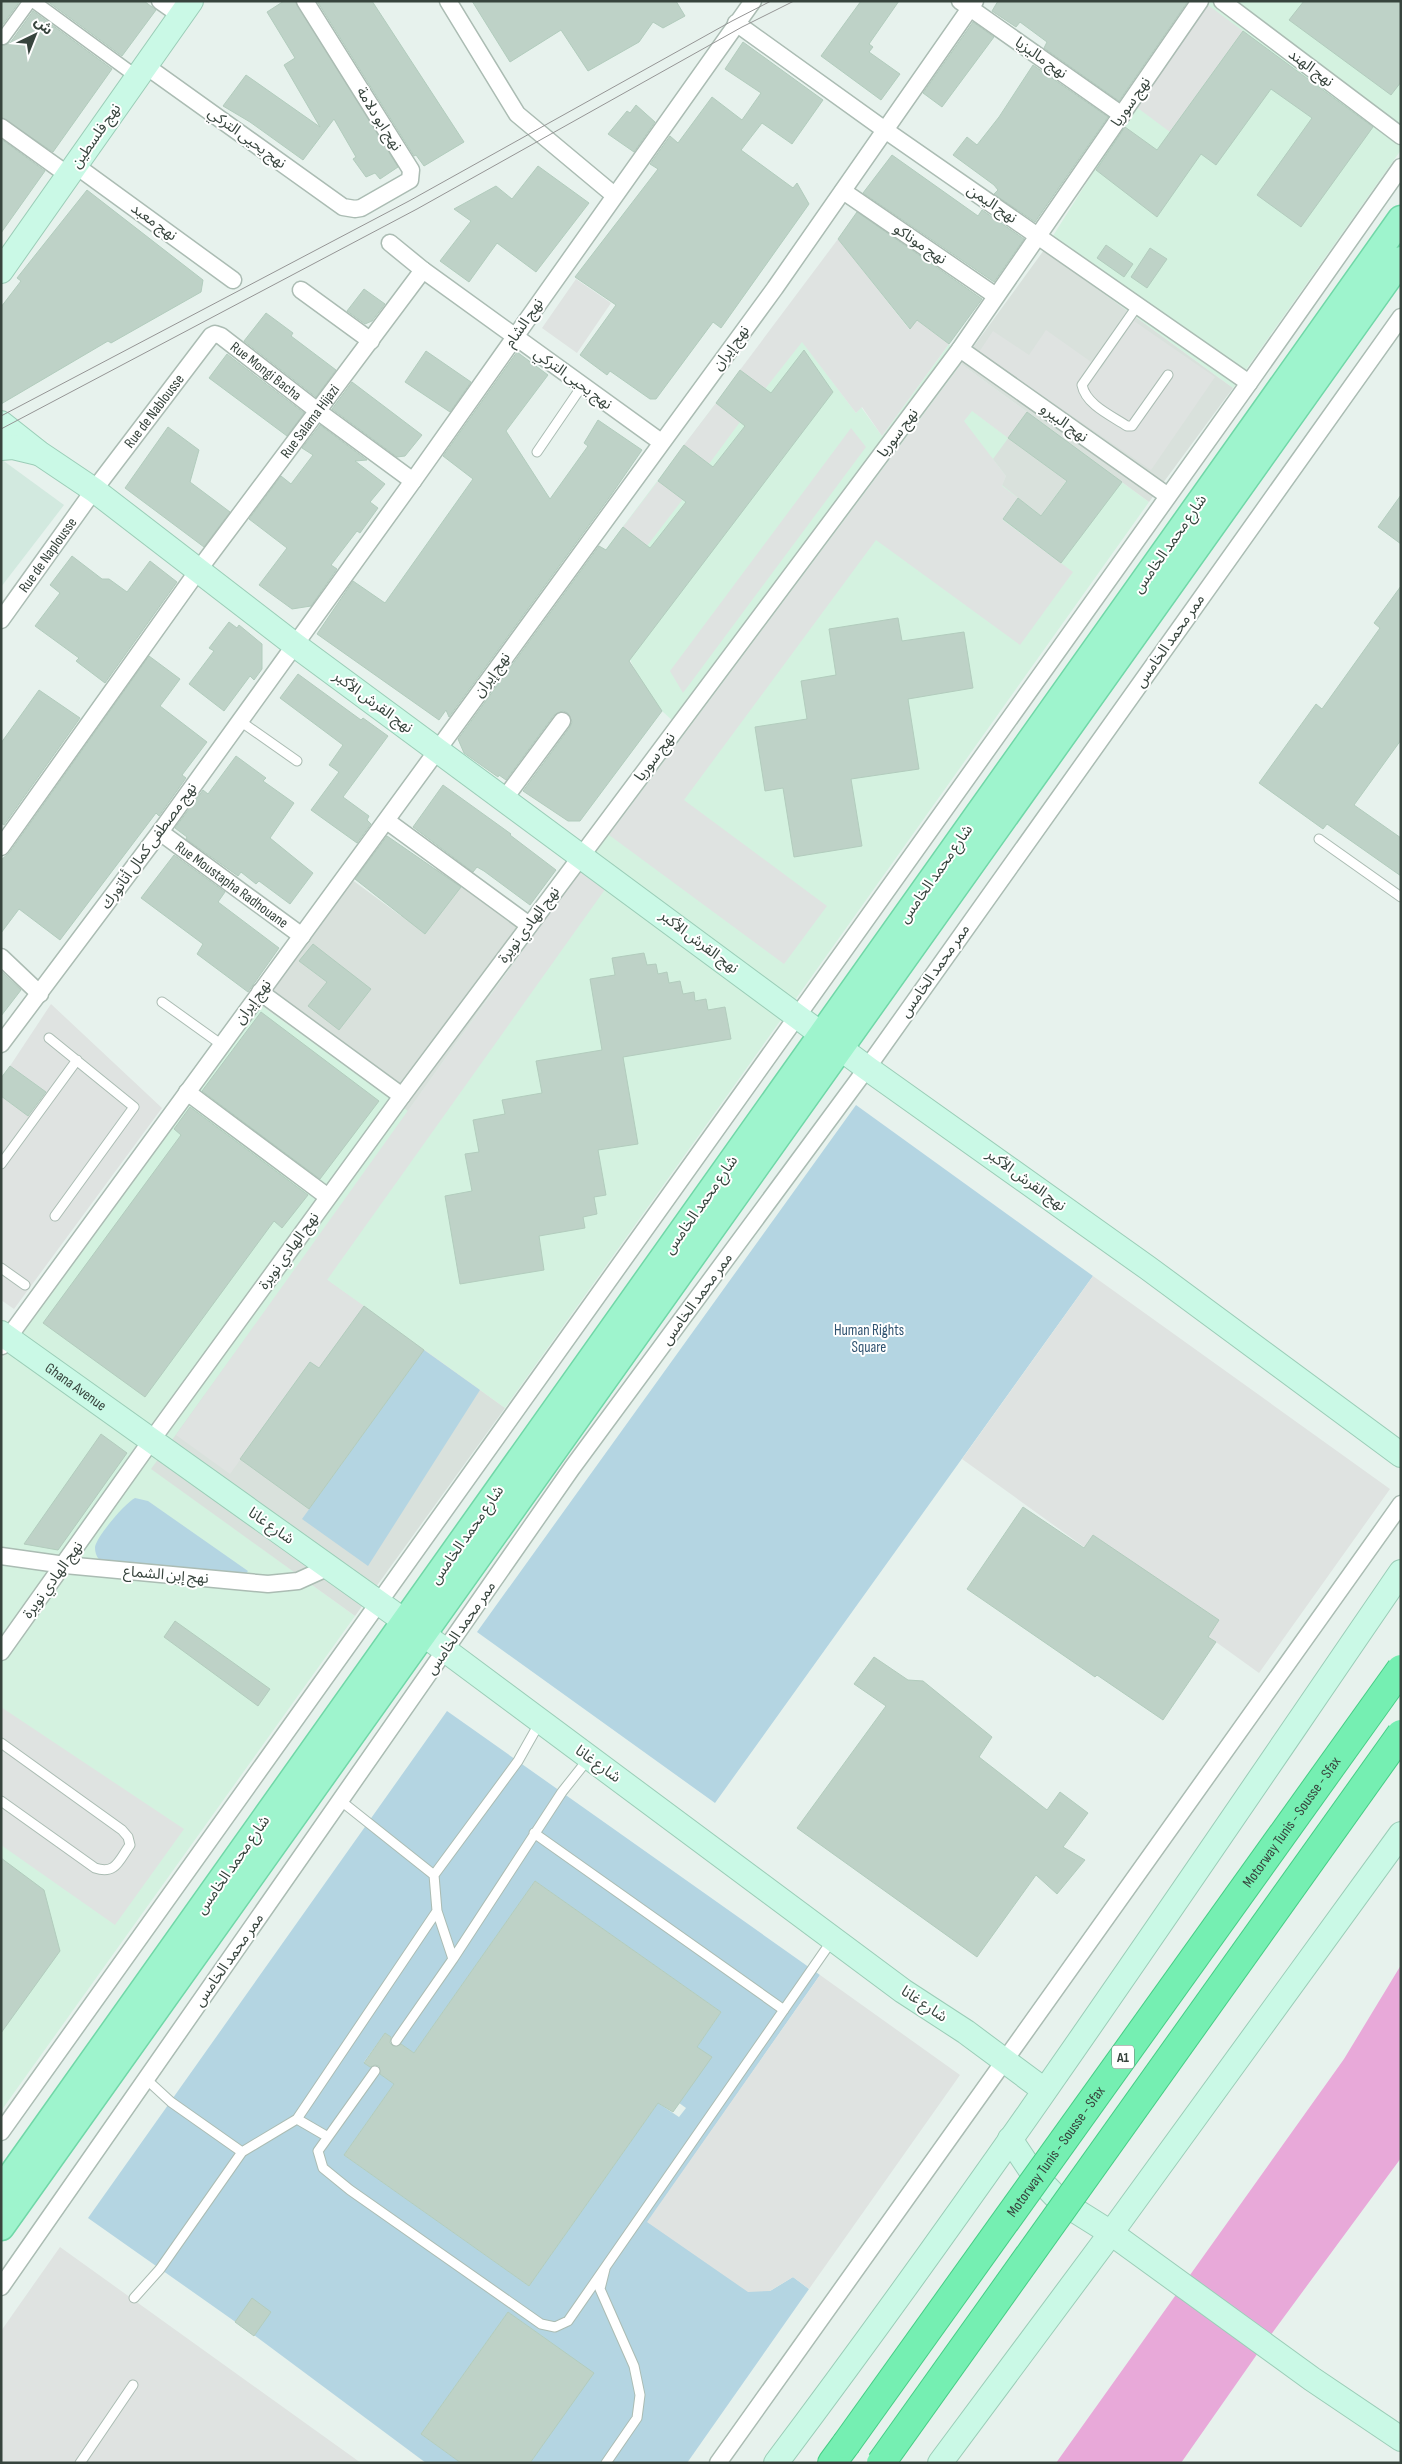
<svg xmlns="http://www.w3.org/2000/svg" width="1402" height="2464" viewBox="0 0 1402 2464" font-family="'Sofia Sans Condensed','Noto Sans Arabic',sans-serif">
	<rect width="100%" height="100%" fill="#e7f2ed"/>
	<path fill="#d4f2e0" d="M 1211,1 L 1401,1 L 1401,150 L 1233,388 L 1044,250 L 1135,106 Z
		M 777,322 L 802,341 L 856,413 L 861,407 L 882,436 L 949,344 L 961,364 L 1027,412 L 1041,515 L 1085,455 L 1149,502 L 505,1408 L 301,1261 L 152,1469 L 355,1616 L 1,2111 L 1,1360 L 258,1003 L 408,1110 L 580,870 L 609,835 L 685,732 L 662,711 L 642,683 L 582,567 L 600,557 Z"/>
	<path fill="#d9e1dc" d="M 1044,250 L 1233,388 L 1149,502 L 1085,455 L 1041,516 L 1002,485 L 1006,476 L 993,459 L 1027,412 L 961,364 Z
		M 442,860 L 537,929 L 408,1111 L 258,1003 L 351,879 L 401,916 Z
		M 301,1261 L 505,1408 L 355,1616 L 151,1469 Z"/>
	<path fill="#d2e9df" d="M 1,459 L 64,505 L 1,587 Z"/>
	<path fill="#b4d5e2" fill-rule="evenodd" d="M 856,1105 L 1093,1276 L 715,1803 L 477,1632 Z
		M 424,1350 L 480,1390 L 368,1566 L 302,1519 Z
		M 135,1498 L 148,1501 L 248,1571 L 241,1580 L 101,1562 C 97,1557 95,1554 95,1547 C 97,1536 125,1503 135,1498 Z
		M 447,1711 L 820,1975 L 648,2222 L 748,2291 L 770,2291 L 793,2277 L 809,2289 L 687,2463 L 530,2463 L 593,2373 L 508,2312 L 421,2434 L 461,2463 L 426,2463 L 254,2335 L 88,2218 ZM 535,1881 L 721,2012 L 697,2047 L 711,2057 L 664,2092 L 686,2108 L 679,2117 L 658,2103 L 529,2286 L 344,2155 L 394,2084 L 364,2062 L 385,2033 L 414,2053 Z"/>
	<path fill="#dfe3e1" d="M 1208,5 L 1243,31 L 1170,132 L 1135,106 Z
		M 838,239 L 909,329 L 917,320 L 949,344 L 882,436 L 862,407 L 856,413 L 802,342 L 765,389 L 740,370 Z
		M 576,279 L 611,303 L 577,353 L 542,328 Z
		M 1134,321 L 1215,377 L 1151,470 L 979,352 L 993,331 L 1029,355 L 1046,330 L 1101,369 Z
		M 961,364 L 1027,412 L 1008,438 L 972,411 L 964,421 L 1006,476 L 1002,486 L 1018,498 L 1003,520 L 1073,572 L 1020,645 L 876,540 L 684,800 L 827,906 L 784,964 L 609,835 Z
		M 716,403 L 740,422 L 709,464 L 684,445 Z
		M 851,428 L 866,447 L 683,693 L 670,671 Z
		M 658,481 L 683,499 L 647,546 L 623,527 Z
		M 580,870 L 606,888 L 327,1280 L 364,1306 L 319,1368 L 310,1362 L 230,1474 L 176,1435 Z
		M 51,1004 L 162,1108 L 14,1309 L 1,1300 L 1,1096 L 28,1116 L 46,1093 L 10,1066 Z
		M 1093,1276 L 1390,1489 L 1259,1673 L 962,1459 Z
		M 1,1707 L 184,1829 L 115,1925 L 1,1845 Z
		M 820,1975 L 960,2075 L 809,2289 L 793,2277 L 770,2291 L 748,2292 L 647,2222 Z
		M 60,2247 L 361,2463 L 1,2463 L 1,2331 Z"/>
	<path fill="#e8a9d9" d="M 1401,1965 L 1401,2158 L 1267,2340 L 1181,2463 L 1056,2463 L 1344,2059 Z"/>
	<path fill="#bed2c7" stroke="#b2ccbd" d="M 1,1 L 20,1 L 1,27 Z
		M 47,1 L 144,1 L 156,10 L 122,56 Z
		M 284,1 L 295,1 L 398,167 L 380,179 L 375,173 L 366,177 L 353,159 L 356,157 L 334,119 L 303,160 L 250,122 L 223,106 L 246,75 L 320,127 L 284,65 L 295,58 L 267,12 Z
		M 317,1 L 372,1 L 464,142 L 424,166 L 416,155 L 414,156 Z
		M 472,1 L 676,1 L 685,16 L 663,28 L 653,22 L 639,42 L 588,71 L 561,30 L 510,62 Z
		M 861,1 L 899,1 L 869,44 L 873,47 L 869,52 L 900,74 L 881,100 L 821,56 Z
		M 998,1 L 1188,1 L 1119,101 L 1044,48 L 1047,42 L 1020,22 L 1016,27 L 992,11 Z
		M 1304,1 L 1401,1 L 1401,82 L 1391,95 L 1289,20 Z
		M 33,11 L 112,69 L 53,152 L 1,117 L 1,46 L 10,43 Z
		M 973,22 L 994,37 L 942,107 L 923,93 Z
		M 1243,31 L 1373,127 L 1301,227 L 1257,195 L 1312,118 L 1271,89 L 1216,165 L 1201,154 L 1157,217 L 1096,170 L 1125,127 L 1157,150 Z
		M 743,42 L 823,100 L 792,144 L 762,123 L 741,150 L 793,188 L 797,183 L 809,204 L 721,328 L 713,322 L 656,399 L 650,399 L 610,371 L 607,375 L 580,355 L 616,305 L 575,277 L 658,169 L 650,164 L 670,136 L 678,143 L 712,97 L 742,120 L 761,93 L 725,69 Z
		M 1033,65 L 1108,117 L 1035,222 L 994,194 L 998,190 L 994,185 L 953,155 L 967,137 L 977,145 L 999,117 Z
		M 636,105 L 655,122 L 634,152 L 608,134 L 627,111 L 630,113 Z
		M 1,139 L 45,171 L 1,233 Z
		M 892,155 L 978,216 L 982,210 L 1024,239 L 994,282 L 863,193 Z
		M 538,166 L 589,203 L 536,272 L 497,243 L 469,282 L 440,261 L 471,221 L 454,209 L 496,186 L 512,199 Z
		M 87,190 L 203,280 L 201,292 L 111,343 L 108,341 L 1,404 L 1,307 L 21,281 L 17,278 Z
		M 857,212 L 982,299 L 949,344 L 917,320 L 910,329 L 838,239 Z
		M 1106,245 L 1133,264 L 1124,277 L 1097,258 Z
		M 1150,248 L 1167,259 L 1147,288 L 1131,277 Z
		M 364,289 L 385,304 L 372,321 L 365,324 L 347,311 Z
		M 266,313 L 293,333 L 291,336 L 336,370 L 316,397 L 244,341 Z
		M 804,350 L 833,392 L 629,661 L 662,711 L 580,821 L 568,821 L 523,791 L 570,727 L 572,722 L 568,713 L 563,711 L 554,715 L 506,780 L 499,775 L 498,777 L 464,753 L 458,739 L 599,546 L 606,550 L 623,527 L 650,548 L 686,502 L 658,481 L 684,445 L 713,467 L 745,426 L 716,403 L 740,370 L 771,393 Z
		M 426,351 L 471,382 L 450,412 L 405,382 Z
		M 517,352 L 548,375 L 506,431 L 550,499 L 588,446 L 584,443 L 598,420 L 642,450 L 611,495 L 449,717 L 446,710 L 439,720 L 317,634 L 353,581 L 385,603 L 473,479 L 443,456 Z
		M 227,354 L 304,413 L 287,436 L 209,378 Z
		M 352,382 L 422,435 L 405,456 L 397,457 L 332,409 Z
		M 1027,412 L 1122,482 L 1061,563 L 1003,519 L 1018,498 L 1041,516 L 1067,481 L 1008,438 Z
		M 320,425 L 367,460 L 355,461 L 385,484 L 370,502 L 378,508 L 360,533 L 357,531 L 331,565 L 337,569 L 311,606 L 292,609 L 259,585 L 287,548 L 249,519 L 281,476 L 291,484 L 313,455 L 302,448 Z
		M 168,427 L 199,450 L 190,482 L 230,512 L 204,547 L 125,488 Z
		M 1401,495 L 1401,544 L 1378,527 Z
		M 72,556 L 102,579 L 109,579 L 127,592 L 150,561 L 177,582 L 105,683 L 76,661 L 79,658 L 35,626 L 60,593 L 50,585 Z
		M 1401,586 L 1401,740 L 1354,805 L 1401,838 L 1401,876 L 1327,824 L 1323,829 L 1259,783 L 1316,704 L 1322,709 L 1380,628 L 1374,623 Z
		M 898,618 L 902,641 L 964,632 L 973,688 L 908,699 L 919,769 L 851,779 L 862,846 L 794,857 L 783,788 L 765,791 L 755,727 L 807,719 L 801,681 L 836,675 L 829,629 Z
		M 229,622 L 237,628 L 239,625 L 262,644 L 262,669 L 254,680 L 250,676 L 224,711 L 189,684 L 214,651 L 209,648 Z
		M 149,656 L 180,679 L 160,706 L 207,742 L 182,775 L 186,778 L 159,816 L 156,813 L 60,940 L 19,909 L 1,933 L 1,860 L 9,853 Z
		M 298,674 L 361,720 L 363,718 L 388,736 L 343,797 L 369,816 L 367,820 L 371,824 L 357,843 L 311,810 L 339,772 L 329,765 L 343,745 L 280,698 Z
		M 39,690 L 80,718 L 4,825 L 1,823 L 1,743 Z
		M 236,756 L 266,778 L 263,781 L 294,803 L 270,838 L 313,873 L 290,904 L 259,881 L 256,884 L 241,872 L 238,876 L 186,839 L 187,837 L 175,828 L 203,790 L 208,794 Z
		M 443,785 L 511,834 L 510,835 L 556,870 L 530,905 L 484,871 L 477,867 L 473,872 L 413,827 Z
		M 387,836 L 461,887 L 425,934 L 355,879 Z
		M 174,855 L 225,892 L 218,902 L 279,948 L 248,992 L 197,954 L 203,944 L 141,898 Z
		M 313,944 L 371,989 L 339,1030 L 308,1006 L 327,982 L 299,961 Z
		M 644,953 L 647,965 L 656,964 L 658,974 L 667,972 L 669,983 L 680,981 L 683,994 L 694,992 L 695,1001 L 706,999 L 708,1010 L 725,1007 L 731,1039 L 623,1057 L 638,1144 L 598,1150 L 606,1195 L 594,1197 L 597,1214 L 583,1217 L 585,1228 L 539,1236 L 544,1270 L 460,1284 L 445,1196 L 472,1191 L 465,1154 L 479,1152 L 473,1120 L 505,1114 L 502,1100 L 542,1093 L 536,1061 L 602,1050 L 590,979 L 615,975 L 612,958 Z
		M 1,971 L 21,990 L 1,1016 Z
		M 261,1012 L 379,1101 L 320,1179 L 202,1091 Z
		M 10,1066 L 46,1092 L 28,1116 L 1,1096 L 1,1078 Z
		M 190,1107 L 308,1195 L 282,1228 L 274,1221 L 145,1397 L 43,1323 L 181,1135 L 174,1129 Z
		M 364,1306 L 424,1350 L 309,1509 L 240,1459 L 310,1362 L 319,1368 Z
		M 101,1434 L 127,1453 L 58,1550 L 24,1544 Z
		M 1023,1507 L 1084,1548 L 1093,1535 L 1219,1620 L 1208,1637 L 1216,1642 L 1163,1720 L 1097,1675 L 1095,1677 L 967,1589 Z
		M 175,1621 L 270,1689 L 258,1706 L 164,1637 Z
		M 874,1657 L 908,1680 L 923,1681 L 992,1737 L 979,1757 L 1047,1810 L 1060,1792 L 1088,1813 L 1063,1847 L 1085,1860 L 1057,1894 L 1036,1875 L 977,1957 L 797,1828 L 886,1706 L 854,1684 Z
		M 1,1858 L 44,1890 L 60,1951 L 1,2033 Z
		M 535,1881 L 721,2012 L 697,2047 L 712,2057 L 673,2112 L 658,2103 L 529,2286 L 344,2155 L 394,2084 L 380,2074 L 379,2066 L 375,2065 L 370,2067 L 364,2063 L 385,2033 L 391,2037 L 390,2043 L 393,2046 L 401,2044 L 414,2053 Z
		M 252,2298 L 271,2312 L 254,2336 L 235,2322 Z
		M 508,2312 L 594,2373 L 530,2463 L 461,2463 L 421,2434 Z"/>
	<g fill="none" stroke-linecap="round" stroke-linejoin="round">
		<g stroke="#abbcb3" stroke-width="11">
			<path id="service" d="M 1138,305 L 1082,385 C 1086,405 1112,416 1127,426 L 1132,426 L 1168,375
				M 537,452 L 582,386
				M 240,721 L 297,761
				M 1319,839 L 1401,897
				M 162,1002 L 222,1045
				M 49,1038 L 134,1107 L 55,1216
				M 1,1164 L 77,1060
				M 1,1268 L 25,1285
				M 1,1743 L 122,1830 L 128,1837 L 130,1845 C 119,1860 116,1875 95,1868 L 1,1801
				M 341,1801 L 434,1875
				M 534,1833 L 784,2010
				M 453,1959 L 437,1911 L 434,1875 L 518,1761 L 540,1722
				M 396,2041 L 453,1959 L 562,1792 L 589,1758
				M 146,2079 L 171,2102 L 242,2152
				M 297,2119 L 328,2137 L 375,2071
				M 328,2137 L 318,2151 L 323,2168 L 350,2190 L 541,2324 L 555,2327 L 568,2321 L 833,1939
				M 605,2269 L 600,2289 L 634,2366 L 640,2395 L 637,2418 L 606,2463
				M 134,2298 L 160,2269 L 242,2152 L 297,2119 L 437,1911
				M 80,2463 L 133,2385"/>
		</g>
		<g stroke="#abbcb3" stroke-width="15">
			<path id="pedestrian" d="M 33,1 L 137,77
				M 3,38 L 30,1"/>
		</g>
		<g stroke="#abbcb3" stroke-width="19">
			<g id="minor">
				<path d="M 160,1 L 180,15"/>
				<path d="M 448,1 L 517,114 L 614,195"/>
				<path d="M 960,1 L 1122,115"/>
				<path d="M 1222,1 L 1401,136"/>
				<path d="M 736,23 L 885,130 L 1249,383"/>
				<path d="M 146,66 L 343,207 L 355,209 L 361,208 L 410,180 L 411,170 L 305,1"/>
				<path d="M 1,127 L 68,175"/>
				<path d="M 75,165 L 233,280"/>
				<path d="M 843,191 L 996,296"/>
				<path d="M 390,243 L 423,270 L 661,442"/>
				<path d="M 301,290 L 371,341"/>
				<path d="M 960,349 L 1168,496"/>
				<path id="s1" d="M 1,620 L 94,490 L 211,336 L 215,334 L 221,336 L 319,412 L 413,481"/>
				<path d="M 505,798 L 562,721"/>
				<path d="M 387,821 L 529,925"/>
				<path id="s2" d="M 160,832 L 302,936"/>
				<path id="s3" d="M 1,847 L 197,572 L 423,270"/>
				<path d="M 1,957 L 40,994"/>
				<path d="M 260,992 L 402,1096"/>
				<path d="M 1,1044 L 160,832 L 413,481 L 753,1"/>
				<path d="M 187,1092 L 328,1197"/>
				<path d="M 2,1346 L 775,288 L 975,1"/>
				<path d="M 1,1556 L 65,1565 L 268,1584 L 298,1581 L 329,1567"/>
				<path d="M 1,1652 L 151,1441 L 402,1096 L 960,349 L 1200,1"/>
				<path d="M 1,2132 L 1249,383 L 1401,167"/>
				<path d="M 1,2287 L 572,1468 L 867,1068 L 1401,317"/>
				<path d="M 718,2463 L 1401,1504"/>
			</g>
		</g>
		<g stroke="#9bcdb7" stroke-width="26">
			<g id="secondary">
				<path d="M 1,271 L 191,1"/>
				<path d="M 1,423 L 39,453 L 94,490 L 295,645 L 867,1068 L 1148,1268 L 1401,1455"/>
				<path d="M 1,448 L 13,447 L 38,453"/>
				<path id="s4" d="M 1,1333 L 445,1650 L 903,1991 L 966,2032 L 1044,2090"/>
				<path d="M 1010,2139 L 1032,2172 L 1060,2201 L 1111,2233 L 1312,2379 L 1401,2439"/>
				<path d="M 776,2463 C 994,2173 1196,1871 1401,1572"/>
				<path d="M 940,2463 L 1111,2233 L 1401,1834"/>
			</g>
		</g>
		<g stroke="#70d7a7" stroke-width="29">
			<path id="primary" d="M 1,2190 L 1401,219
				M 1,2227 L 1401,260"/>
		</g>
		<g stroke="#46cd85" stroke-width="30">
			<path id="motorway" d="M 832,2463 L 846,2444"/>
		</g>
		<use href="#service" stroke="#fff" stroke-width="9"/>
		<use href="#pedestrian" stroke="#fff" stroke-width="12"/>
		<use href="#minor" stroke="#fff" stroke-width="16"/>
		<use href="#secondary" stroke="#caf9e6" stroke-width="24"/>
		<use href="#primary" stroke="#9ef4cd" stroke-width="26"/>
		<use href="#motorway" stroke="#75efb2" stroke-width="28"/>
		<path stroke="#959595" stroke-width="1" d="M 1,416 L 409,201 L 732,21 L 771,1
			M 1,429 L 417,209 L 742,27 L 794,1"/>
		<g stroke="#46cd85" stroke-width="30" stroke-linecap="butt">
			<g id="motorway-bridge">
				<path id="s5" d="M 846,2444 L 1401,1669"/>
				<path d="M 881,2463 L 1401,1734"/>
			</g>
		</g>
		<use href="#motorway-bridge" stroke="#75efb2" stroke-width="28"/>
	</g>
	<g text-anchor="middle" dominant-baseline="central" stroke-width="4" stroke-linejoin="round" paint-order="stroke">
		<rect fill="#fff" stroke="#737c77" stroke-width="1" x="1112" y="2045.5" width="22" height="23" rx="4"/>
		<g font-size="14" font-weight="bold" fill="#37443d">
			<text x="1123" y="2057">A1</text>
		</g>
		<g font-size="15" fill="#37443d" stroke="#fff">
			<text transform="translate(1041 58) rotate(35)">نهج ماليزيا</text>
			<text transform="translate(1311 68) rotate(37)">نهج الهند</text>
			<text transform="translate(1131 102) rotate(-55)">نهج سوريا</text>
			<text transform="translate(379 119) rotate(58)">نهج ابو دلامة</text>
			<text transform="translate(96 136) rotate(-55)">نهج فلسطين</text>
			<text transform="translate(247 138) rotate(36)">نهج يحيى التركي</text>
			<text transform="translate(992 204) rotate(34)">نهج اليمن</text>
			<text transform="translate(154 222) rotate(36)">نهج معبد</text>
			<text transform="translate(920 244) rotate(34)">نهج موناكو</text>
			<text transform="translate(524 323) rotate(-55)">نهج الشام</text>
			<text transform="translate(731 348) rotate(-54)">نهج إيران</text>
			<text stroke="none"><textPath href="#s1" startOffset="421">Rue Mongi Bacha</textPath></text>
			<text transform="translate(573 379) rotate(36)">نهج يحيى التركي</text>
			<text stroke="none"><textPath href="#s1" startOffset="259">Rue de Nablousse</textPath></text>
			<text stroke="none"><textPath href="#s3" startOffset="526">Rue Salama Hijazi</textPath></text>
			<text transform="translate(1064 423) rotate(36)">نهج البيرو</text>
			<text transform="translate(898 433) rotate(-53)">نهج سوريا</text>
			<text transform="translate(1170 544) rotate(-55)">شارع محمد الخامس</text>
			<text stroke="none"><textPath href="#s1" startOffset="80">Rue de Naplousse</textPath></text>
			<text transform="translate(1170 641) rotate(-55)">ممر محمد الخامس</text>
			<text transform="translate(492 675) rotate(-54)">نهج إيران</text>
			<text transform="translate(373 702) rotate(36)">نهج القرش الأكبر</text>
			<text transform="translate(655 757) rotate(-53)">نهج سوريا</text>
			<text transform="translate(149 846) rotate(-54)">نهج مصطفى كمال أتاتورك</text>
			<text transform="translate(936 874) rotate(-55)">شارع محمد الخامس</text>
			<text stroke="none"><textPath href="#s2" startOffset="89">Rue Moustapha Radhouane</textPath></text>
			<text transform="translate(529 925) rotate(-53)">نهج الهادي نويرة</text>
			<text transform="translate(699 942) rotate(37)">نهج القرش الأكبر</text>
			<text transform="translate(935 971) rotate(-55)">ممر محمد الخامس</text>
			<text transform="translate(253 1002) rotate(-54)">نهج إيران</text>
			<text transform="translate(1026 1180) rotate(36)">نهج القرش الأكبر</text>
			<text transform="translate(701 1205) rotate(-55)">شارع محمد الخامس</text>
			<text transform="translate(289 1251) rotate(-54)">نهج الهادي نويرة</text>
			<text transform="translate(697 1299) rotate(-54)">ممر محمد الخامس</text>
			<text stroke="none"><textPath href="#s4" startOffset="92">Ghana Avenue</textPath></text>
			<text transform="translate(271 1526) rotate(35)">شارع غانا</text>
			<text transform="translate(467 1535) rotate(-55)">شارع محمد الخامس</text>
			<text transform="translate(166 1575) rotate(5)">نهج إبن الشماع</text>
			<text transform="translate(53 1580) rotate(-54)">نهج الهادي نويرة</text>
			<text transform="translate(461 1628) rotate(-55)">ممر محمد الخامس</text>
			<text transform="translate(598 1764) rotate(36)">شارع غانا</text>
			<text stroke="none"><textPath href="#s5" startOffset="765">Motorway Tunis - Sousse - Sfax</textPath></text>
			<text transform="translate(233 1865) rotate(-55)">شارع محمد الخامس</text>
			<text transform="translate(229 1960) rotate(-55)">ممر محمد الخامس</text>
			<text transform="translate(924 2004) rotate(34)">شارع غانا</text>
			<text stroke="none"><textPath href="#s5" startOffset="360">Motorway Tunis - Sousse - Sfax</textPath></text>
		</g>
		<g font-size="15" fill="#305370" stroke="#fff">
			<text x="869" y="1330">Human Rights<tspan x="869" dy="17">Square</tspan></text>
		</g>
	</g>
	<rect width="1402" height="2464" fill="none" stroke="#37443d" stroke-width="5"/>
	<g transform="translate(35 35) rotate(43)" stroke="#ffffff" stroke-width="4" paint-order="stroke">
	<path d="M0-4L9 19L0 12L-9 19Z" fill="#37443d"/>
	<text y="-8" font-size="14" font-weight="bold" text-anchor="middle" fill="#37443d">ش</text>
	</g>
</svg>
